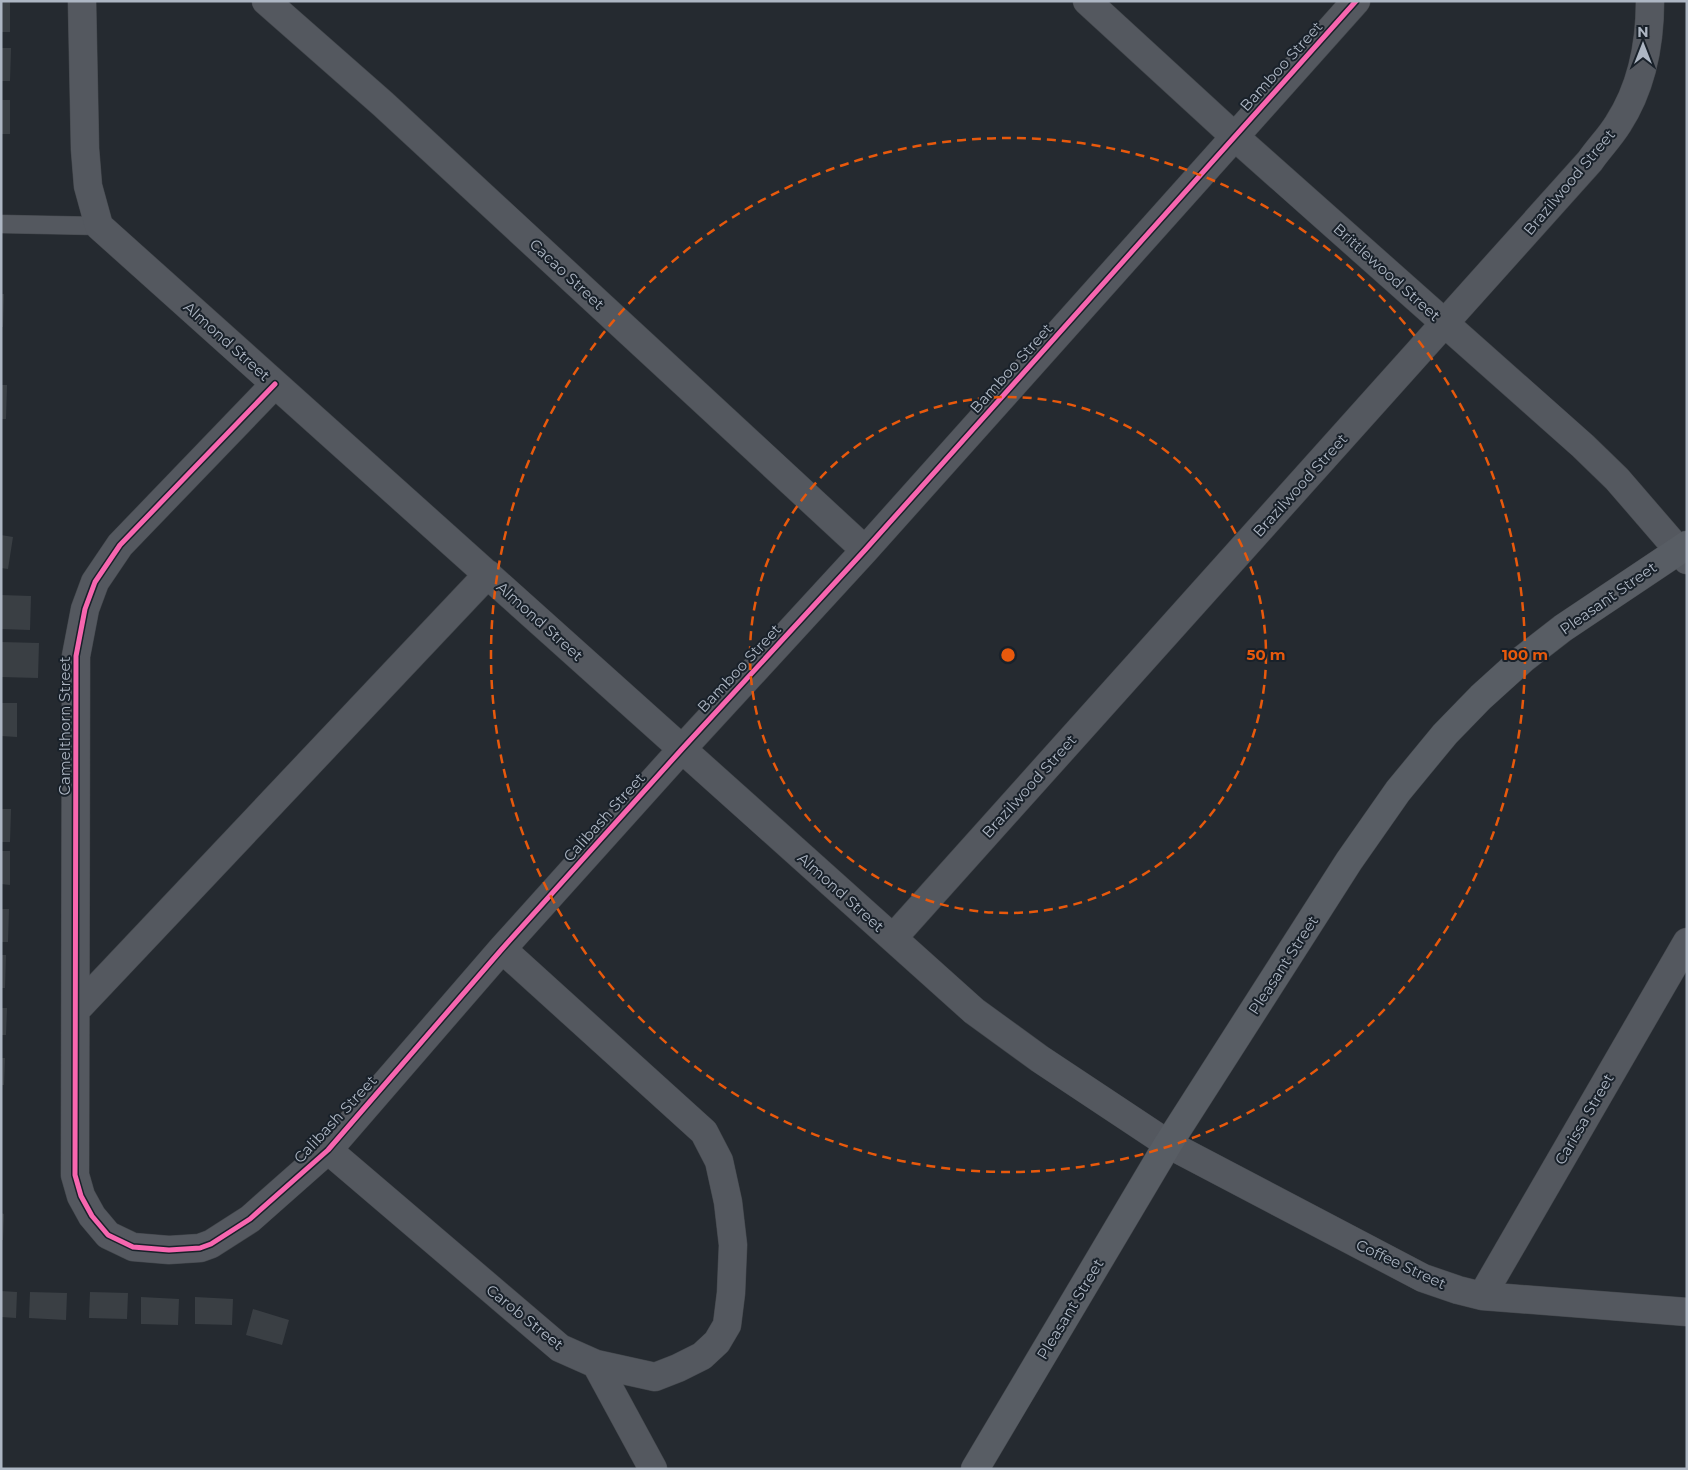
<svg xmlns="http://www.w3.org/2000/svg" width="1688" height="1470" viewBox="0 0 1688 1470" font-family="Montserrat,sans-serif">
	<rect width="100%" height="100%" fill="#252a30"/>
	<path fill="#3a3f44" d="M 1,1 L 10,1 L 10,32 L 1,32 Z
		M 1,48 L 11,48 L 10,81 L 1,81 Z
		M 1,100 L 10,100 L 10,134 L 1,134 Z
		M 1,294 L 4,294 L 3,327 L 1,327 Z
		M 1,385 L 7,385 L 6,419 L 1,419 Z
		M 1,535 L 13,537 L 8,569 L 1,568 Z
		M 1,595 L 31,596 L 30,630 L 1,629 Z
		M 1,642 L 39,643 L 38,678 L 1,677 Z
		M 1,703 L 17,703 L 17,737 L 1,736 Z
		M 1,809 L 11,809 L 10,842 L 1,842 Z
		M 1,851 L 10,851 L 10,885 L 1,884 Z
		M 1,909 L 9,909 L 8,942 L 1,942 Z
		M 1,955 L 6,955 L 5,988 L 1,988 Z
		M 1,1008 L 7,1008 L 6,1035 L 1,1035 Z
		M 1,1058 L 5,1058 L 4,1085 L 1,1085 Z
		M 1,1213 L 4,1214 L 3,1240 L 1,1240 Z
		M 1,1291 L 17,1292 L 16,1318 L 1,1317 Z
		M 30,1292 L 67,1293 L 66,1320 L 29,1318 Z
		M 90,1292 L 128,1293 L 127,1319 L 89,1318 Z
		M 141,1297 L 179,1299 L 178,1325 L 141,1324 Z
		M 195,1297 L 233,1299 L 232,1325 L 195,1324 Z
		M 253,1309 L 289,1320 L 282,1345 L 246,1335 Z"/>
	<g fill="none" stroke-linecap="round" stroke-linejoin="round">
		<g stroke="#42464b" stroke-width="19">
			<path id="lane" d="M 1,224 L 99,226"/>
		</g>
		<g stroke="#42464b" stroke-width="29">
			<path id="street" d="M 82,1 L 85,149 L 88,186 L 99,226 L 974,1011 L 1040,1059 L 1168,1144 L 1423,1278 L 1458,1290 L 1482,1296 L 1687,1312
				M 266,1 L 383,104 L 865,550
				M 1087,1 L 1234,136 L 1583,446 L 1617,479 L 1687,560
				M 275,384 L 120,545 L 95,582 L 85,609 L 76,656 L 75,1175 L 81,1196 L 92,1216 L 108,1235 L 133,1247 L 169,1250 L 200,1248 L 211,1244 L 250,1219 L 328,1150 L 502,949 L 682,749 L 865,550 L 1356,1
				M 893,938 L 1590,161 C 1599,148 1610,137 1618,124 C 1642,87 1650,44 1650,1
				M 76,1010 L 488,574
				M 328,1150 L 560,1348 L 596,1364 L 655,1377 L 678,1368 L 702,1356 L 717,1342 L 727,1325 L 731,1293 L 733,1245 L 728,1202 L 719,1161 L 704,1132 L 502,949
				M 1482,1296 L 1687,942
				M 596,1364 L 653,1469"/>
		</g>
		<g stroke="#42464b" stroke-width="29">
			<path id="secondary" d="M 975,1469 L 1168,1144 L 1349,861 L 1398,791 L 1445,734 L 1481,697 L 1523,659 L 1563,628 L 1687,545"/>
		</g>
		<use href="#lane" stroke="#54585f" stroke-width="18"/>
		<use href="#street" stroke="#54585f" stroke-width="28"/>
		<use href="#secondary" stroke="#585d64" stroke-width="28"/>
		<g stroke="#19212a" stroke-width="8">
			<path id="cycleway" d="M 275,384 L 120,545 L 95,582 L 85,609 L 76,656 L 75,1175 L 81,1196 L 92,1216 L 108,1235 L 133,1247 L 169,1250 L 200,1248 L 211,1244 L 250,1219 L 328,1150 L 502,949 L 682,749 L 865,550 L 1356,1"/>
		</g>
		<use href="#cycleway" stroke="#f766af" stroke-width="5"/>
	</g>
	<g fill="none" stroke="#e8590c" stroke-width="2.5" stroke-dasharray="9 6">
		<circle cx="1008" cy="655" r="258"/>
		<circle cx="1008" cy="655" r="517"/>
	</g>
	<g text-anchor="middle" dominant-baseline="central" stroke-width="4" stroke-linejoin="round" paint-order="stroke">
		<g font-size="15" fill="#adb6c3" stroke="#19212a">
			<text transform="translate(1281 66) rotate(-48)">Bamboo Street</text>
			<text transform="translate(1569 182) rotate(-50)">Brazilwood Street</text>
			<text transform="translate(1387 272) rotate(42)">Brittlewood Street</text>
			<text transform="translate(567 274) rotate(43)">Cacao Street</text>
			<text transform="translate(227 341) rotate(42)">Almond Street</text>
			<text transform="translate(1011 368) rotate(-48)">Bamboo Street</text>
			<text transform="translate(1300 485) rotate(-48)">Brazilwood Street</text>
			<text transform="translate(1608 598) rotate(-35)">Pleasant Street</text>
			<text transform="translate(540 621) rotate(42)">Almond Street</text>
			<text transform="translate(739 668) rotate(-47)">Bamboo Street</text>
			<text transform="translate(64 726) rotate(-90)">Camelthorn Street</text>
			<text transform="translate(1029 786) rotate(-48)">Brazilwood Street</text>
			<text transform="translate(604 817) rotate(-48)">Calibash Street</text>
			<text transform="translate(841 892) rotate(42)">Almond Street</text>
			<text transform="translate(1283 965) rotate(-57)">Pleasant Street</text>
			<text transform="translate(335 1119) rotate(-47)">Calibash Street</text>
			<text transform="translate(1584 1119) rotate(-60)">Carissa Street</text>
			<text transform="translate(1401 1264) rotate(25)">Coffee Street</text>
			<text transform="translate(1070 1309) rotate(-59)">Pleasant Street</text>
			<text transform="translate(525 1317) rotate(39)">Carob Street</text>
		</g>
	</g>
	<circle cx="1008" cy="655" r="8" fill="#e8590c" stroke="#19212a" stroke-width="2.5"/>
	<g font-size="15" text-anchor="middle" font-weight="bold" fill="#e8590c" stroke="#19212a" stroke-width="4" stroke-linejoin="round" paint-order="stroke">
		<text x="1266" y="660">50 m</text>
		<text x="1525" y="660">100 m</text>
	</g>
	<rect width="1688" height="1470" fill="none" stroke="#adb6c3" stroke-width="5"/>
	<g transform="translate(1643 45)" stroke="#19212a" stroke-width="4" paint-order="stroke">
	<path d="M0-4L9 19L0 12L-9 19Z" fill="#adb6c3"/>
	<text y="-8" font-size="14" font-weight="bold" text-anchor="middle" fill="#adb6c3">N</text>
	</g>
</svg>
